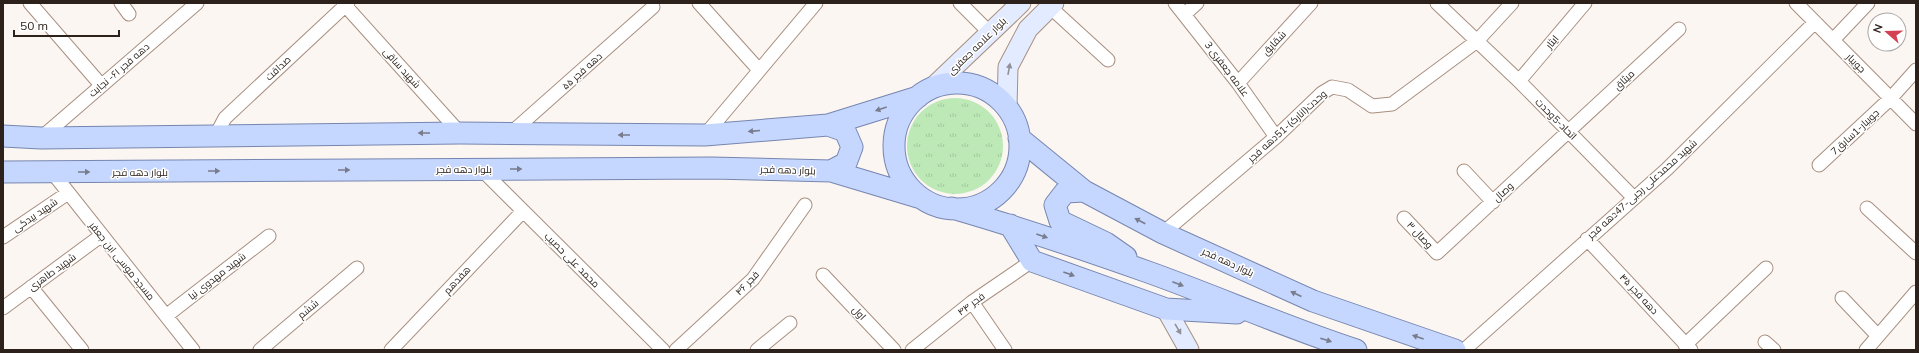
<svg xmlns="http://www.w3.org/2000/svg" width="1919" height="353" viewBox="0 0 1919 353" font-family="Mulish,Cairo,sans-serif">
	<defs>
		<pattern id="grass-tufts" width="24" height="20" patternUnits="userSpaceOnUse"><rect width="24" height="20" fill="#bde9b7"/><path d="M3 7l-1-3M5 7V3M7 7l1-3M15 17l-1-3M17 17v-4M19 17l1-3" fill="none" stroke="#a3c89d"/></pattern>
	</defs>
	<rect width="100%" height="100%" fill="#fcf6f3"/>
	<path fill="url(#grass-tufts)" d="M907 146a48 48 0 1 1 96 0a48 48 0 1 1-96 0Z"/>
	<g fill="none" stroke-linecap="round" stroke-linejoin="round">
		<g stroke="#a88f7f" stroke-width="15">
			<path id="street" d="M 30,3 L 101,85
				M 121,3 L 129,14
				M 343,3 L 460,133
				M 699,3 L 759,70
				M 960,3 L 991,34
				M 1175,3 L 1238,83 L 1276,137
				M 1437,3 L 1519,81 L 1634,198
				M 1796,3 L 1916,124
				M 1050,7 L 1108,60
				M 1185,14 L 1197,3
				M 1833,40 L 1868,3
				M 1519,81 L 1585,3
				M 1238,83 L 1311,3
				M 510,134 L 653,7
				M 216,135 L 225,118 L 348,3
				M 705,135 L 816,3
				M 41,138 L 197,3
				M 1819,165 L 1891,98 L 1916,70
				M 481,169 L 663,350
				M 1464,171 L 1493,202
				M 52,172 L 193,350
				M 1867,208 L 1916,253
				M 1404,218 L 1437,253 L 1679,29
				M 1163,233 L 1276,137 L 1322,93 L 1332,87 L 1348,90 L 1372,106 L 1392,104 L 1477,41 L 1512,3
				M 3,237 L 68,193
				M 1587,239 L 1691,350
				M 823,275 L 894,350
				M 31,287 L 82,350
				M 1842,298 L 1878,336
				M 972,302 L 1005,350
				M 3,308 L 102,235
				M 166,316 L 269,236
				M 1765,342 L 1774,350
				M 1685,345 L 1766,268
				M 260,350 L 357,268
				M 391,350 L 523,211
				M 676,350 L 753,279 L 805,205
				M 757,350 L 790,323
				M 912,350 L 972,302 L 1032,261
				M 1464,350 L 1667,169 L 1815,22
				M 1866,350 L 1916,292"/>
		</g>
		<g stroke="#a88f7f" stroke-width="21">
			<path id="secondary" d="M 932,88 L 1021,3
				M 1007,108 L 1008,67 L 1028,29 L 1054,3
				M 1166,309 L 1189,350"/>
		</g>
		<g stroke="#7786af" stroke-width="23">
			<path id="primary" d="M894 146a63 63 0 1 1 126 0a63 63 0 1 1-126 0Z
				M 828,125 L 845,131 L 852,147 L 846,163 L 831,171
				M 3,136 L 41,138 L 460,133 L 705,135 L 828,125 L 918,97
				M 1019,138 L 1084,191 L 1163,233 L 1313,301 L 1455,350
				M 3,172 L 712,168 L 831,171 L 921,198
				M 1084,191 L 1065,192 L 1055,205 L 1060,221 L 1106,243 L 1126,257
				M 952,208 C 1018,227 1083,249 1148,272 C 1218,297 1285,327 1356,350
				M 1010,225 L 1032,261 L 1166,309 L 1237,313"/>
		</g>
		<use href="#street" stroke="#fff" stroke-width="13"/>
		<use href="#secondary" stroke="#e2ebff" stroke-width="19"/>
		<use href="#primary" stroke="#c5d7fe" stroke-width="21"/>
	</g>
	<defs><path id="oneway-solid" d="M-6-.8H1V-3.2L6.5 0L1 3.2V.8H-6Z"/></defs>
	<g fill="#909198">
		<use href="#oneway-solid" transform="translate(1009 69) rotate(-80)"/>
		<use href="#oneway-solid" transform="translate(1178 329) rotate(60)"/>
	</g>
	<g fill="#787c8c">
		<use href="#oneway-solid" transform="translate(881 109) rotate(161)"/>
		<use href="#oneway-solid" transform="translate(754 131) rotate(175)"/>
		<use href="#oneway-solid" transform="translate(424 133) rotate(180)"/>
		<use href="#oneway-solid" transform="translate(624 135) rotate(-180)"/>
		<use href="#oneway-solid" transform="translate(516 169)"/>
		<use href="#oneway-solid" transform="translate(344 170)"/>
		<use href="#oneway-solid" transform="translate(214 171)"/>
		<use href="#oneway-solid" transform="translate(84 172)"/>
		<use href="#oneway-solid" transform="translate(1140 221) rotate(-152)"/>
		<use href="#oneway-solid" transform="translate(1042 236) rotate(19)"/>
		<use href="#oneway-solid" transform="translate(1069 274) rotate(20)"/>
		<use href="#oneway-solid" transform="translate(1178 284) rotate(21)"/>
		<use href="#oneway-solid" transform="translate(1296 294) rotate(-155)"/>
		<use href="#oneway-solid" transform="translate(1418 337) rotate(-161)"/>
		<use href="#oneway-solid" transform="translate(1326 340) rotate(18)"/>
	</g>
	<g text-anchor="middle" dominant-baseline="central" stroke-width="3" stroke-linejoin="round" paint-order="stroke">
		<g font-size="10" fill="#2c221b" stroke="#fff">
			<text transform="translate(1552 42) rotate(-50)">ایثار</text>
			<text transform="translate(1274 43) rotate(-47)">شقایق</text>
			<text transform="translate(977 46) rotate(-44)">بلوار علامه جعفری</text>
			<text transform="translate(1856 63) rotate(45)">جویبار</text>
			<text transform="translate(278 68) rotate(-43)">صداقت</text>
			<text transform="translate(402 68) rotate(48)">شهید ساقی</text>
			<text transform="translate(1227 69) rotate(53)">علامه جعفری 3</text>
			<text transform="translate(119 70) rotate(-41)">دهه فجر ۶۱- نجابت</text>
			<text transform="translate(582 71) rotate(-42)">دهه فجر ۵۵</text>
			<text transform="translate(1624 80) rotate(-43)">میثاق</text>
			<text transform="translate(1556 119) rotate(45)">اتحاد-5وحدت</text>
			<text transform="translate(1287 126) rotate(-42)">وحدت(انارک)-51دهه فجر</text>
			<text transform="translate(1855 132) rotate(-43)">7جویبار-1سابق</text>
			<text x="464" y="169">بلوار دهه فجر</text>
			<text transform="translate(788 170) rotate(2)">بلوار دهه فجر</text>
			<text x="140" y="172">بلوار دهه فجر</text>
			<text transform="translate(1642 189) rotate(-42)">شهید محمدعلی رجبی-47دهه فجر</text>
			<text transform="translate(1503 192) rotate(-43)">وصال</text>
			<text transform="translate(35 215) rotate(-34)">شهید بیدکی</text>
			<text transform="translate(1420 235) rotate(47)">وصال ۳</text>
			<text transform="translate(572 260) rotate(45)">محمد علی حصیب</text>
			<text transform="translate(122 261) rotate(51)">مسجد موسی ابن جعفر</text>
			<text transform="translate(1228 262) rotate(25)">بلوار دهه فجر</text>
			<text transform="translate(52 272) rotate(-36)">شهید طاهری</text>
			<text transform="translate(217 276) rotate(-38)">شهید مهدوی نیا</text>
			<text transform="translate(457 280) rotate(-47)">هفدهم</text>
			<text transform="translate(747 283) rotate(-46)">فجر ۴۶</text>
			<text transform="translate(1639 294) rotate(47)">دهه فجر ۴۵</text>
			<text transform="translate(971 304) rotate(-37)">فجر ۴۴</text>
			<text transform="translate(308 309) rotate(-40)">ششم</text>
			<text transform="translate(859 313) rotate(47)">اول</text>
		</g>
	</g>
	<rect width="1919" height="353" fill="none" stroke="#2c221b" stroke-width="8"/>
	<g transform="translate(1887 32) rotate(290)"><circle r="19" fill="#ffffff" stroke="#aba7a4"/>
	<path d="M0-3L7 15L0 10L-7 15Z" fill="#d24253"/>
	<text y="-6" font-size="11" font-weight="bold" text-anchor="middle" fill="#2c221b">N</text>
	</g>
	<path d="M14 30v6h105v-6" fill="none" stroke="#2c221b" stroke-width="2"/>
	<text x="20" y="30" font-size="12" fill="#2c221b" stroke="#ffffff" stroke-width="3" paint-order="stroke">50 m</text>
</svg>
